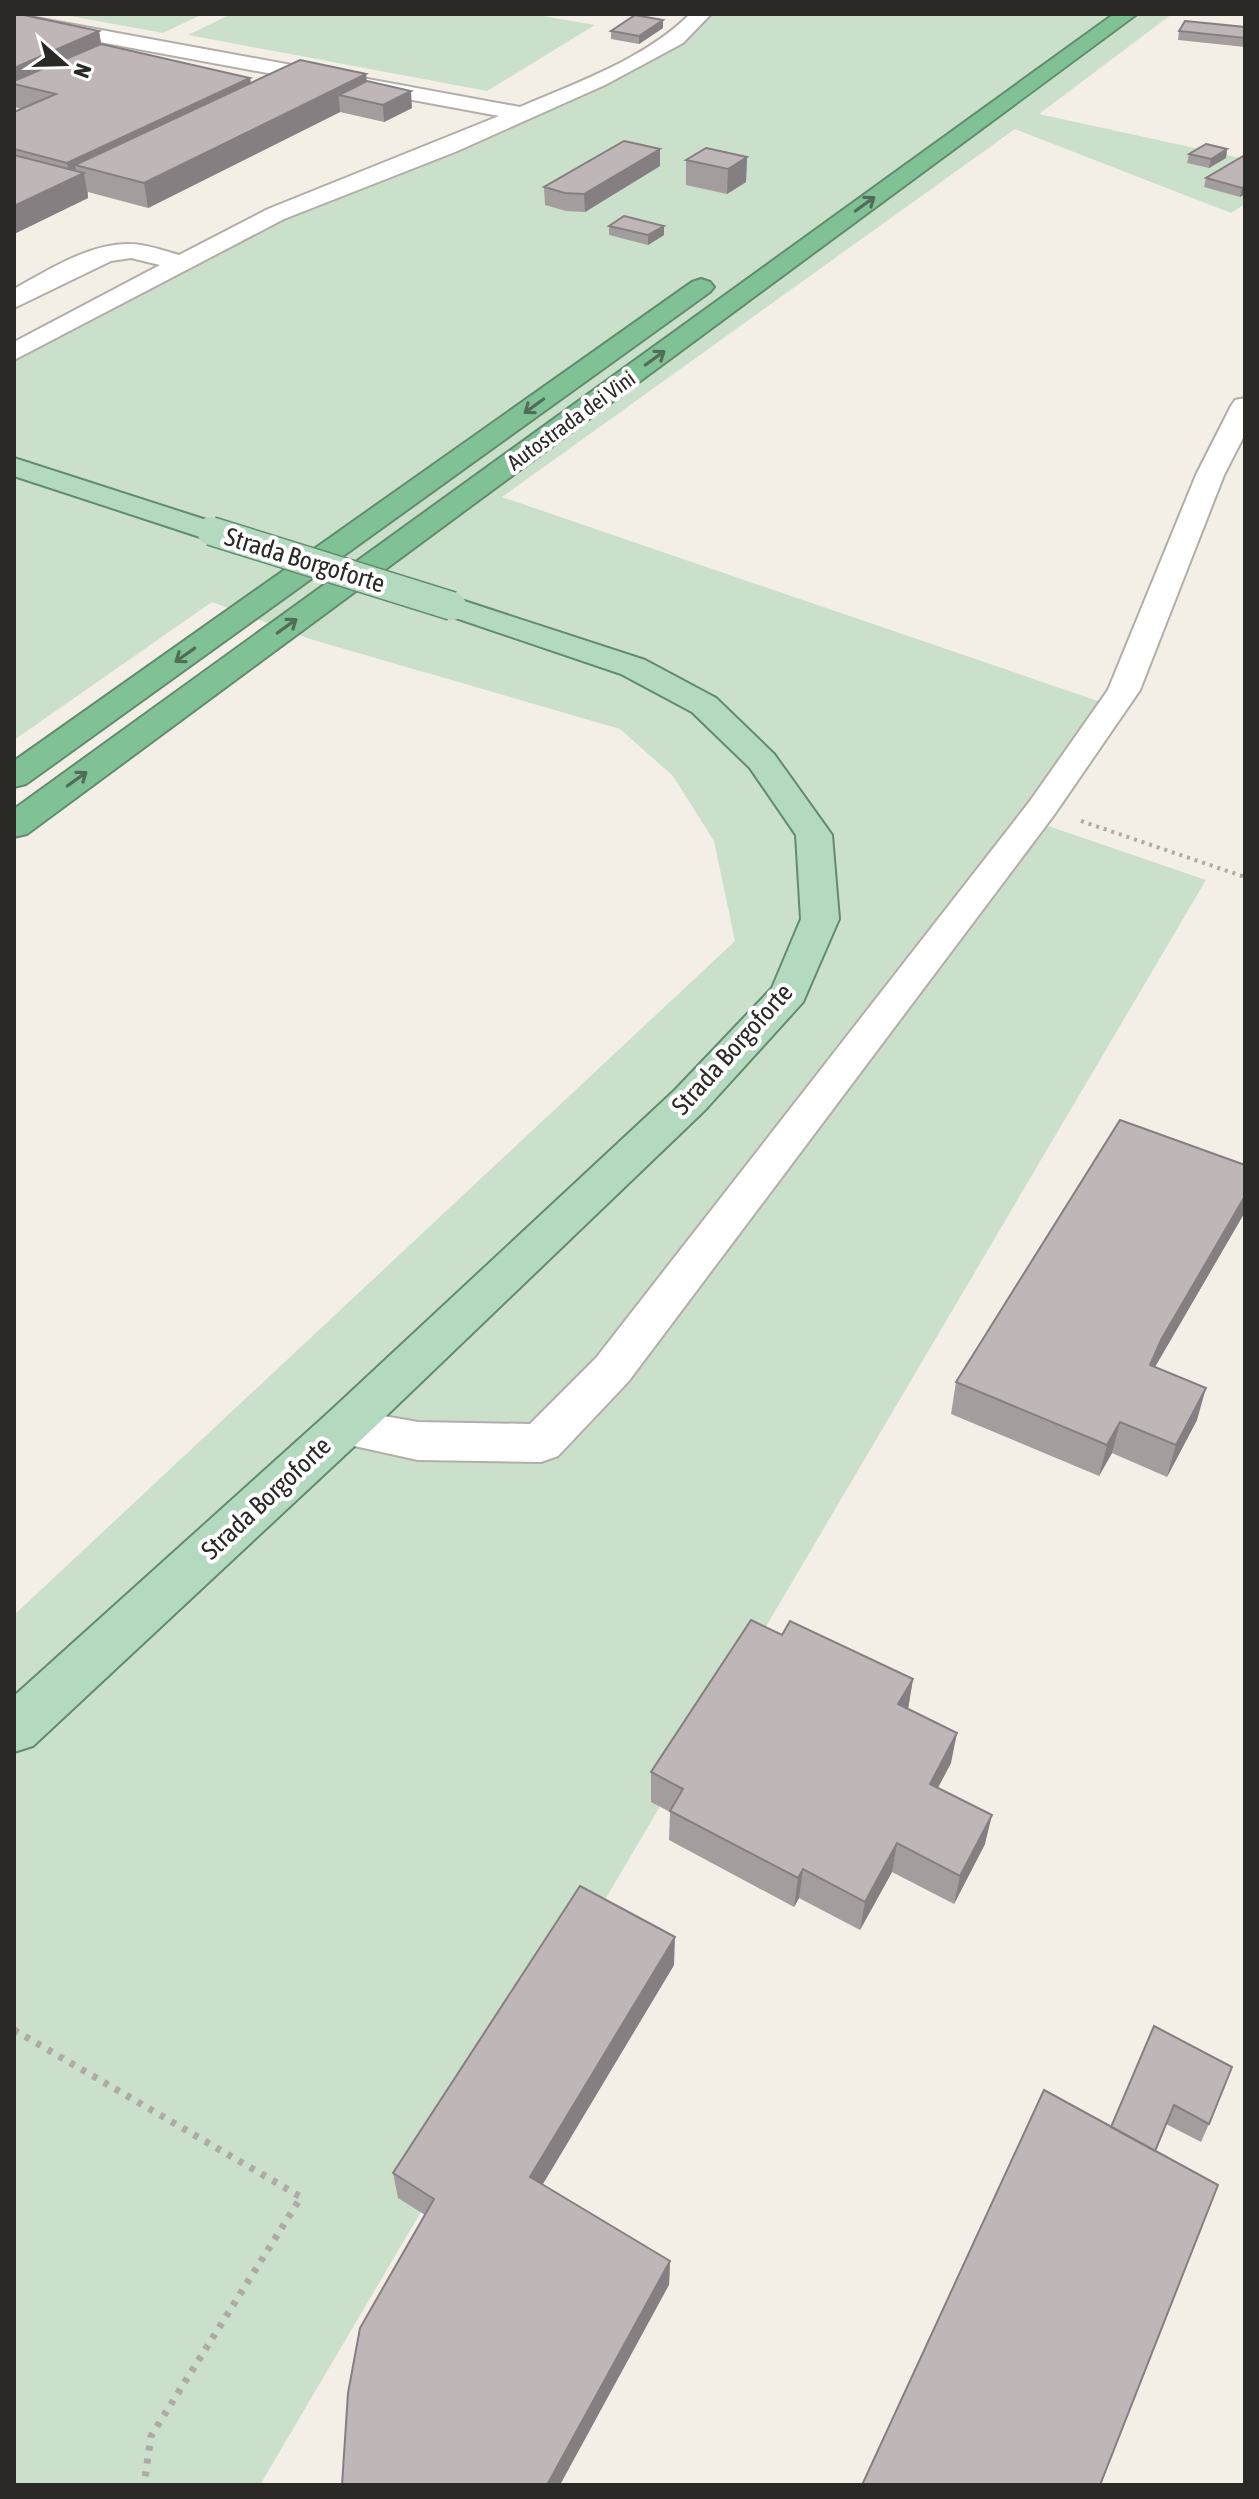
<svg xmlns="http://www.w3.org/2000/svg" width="1259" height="2499" viewBox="0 0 1259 2499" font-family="'Asap Condensed',sans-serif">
	<rect width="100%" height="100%" fill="#f3efe7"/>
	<path fill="#cbe0ca" d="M 74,14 L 203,14 L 163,33 L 70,16 Z
		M 231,14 L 531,14 L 595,25 L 487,91 L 188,35 Z
		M 701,14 L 1172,14 L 1039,114 L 1245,159 L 1245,204 L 1231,213 L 1015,129 L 502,497 L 1101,702 L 1019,816 L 1206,880 L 260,2485 L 14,2485 L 14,1615 L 735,941 L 714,841 L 673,776 L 620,729 L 310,639 L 212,602 L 14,740 L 14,347 L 270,214 L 518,113 L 677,39 Z"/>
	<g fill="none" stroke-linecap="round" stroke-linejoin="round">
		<g stroke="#b2aea7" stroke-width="4">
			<path id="minor" d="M 14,14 L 520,107 C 578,82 645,59 690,14 L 711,14 L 683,43 L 605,85 L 455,152 L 284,219 L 14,360 L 14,342 L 160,265 L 131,258 L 111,261 L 14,308 L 14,289 C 48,270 90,243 130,244 C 147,244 164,251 179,255 L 268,209 L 499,116 L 14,26 Z
				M 1245,398 L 1245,434 L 1224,475 L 1140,690 L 1054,815 L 628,1382 L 558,1456 L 541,1462 L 418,1460 L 327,1440 L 320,1427 L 327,1414 L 344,1409 L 418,1422 L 530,1424 L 596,1358 L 1030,801 L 1108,690 L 1196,475 L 1231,406 L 1235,400 Z"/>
		</g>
		<g stroke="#628c6e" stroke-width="4">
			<path id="major" d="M 14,458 L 222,525 L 226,531 L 222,537 L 211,540 L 200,537 L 14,476 Z
				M 452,597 L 645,660 L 716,698 L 774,754 L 832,835 L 839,919 L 803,1002 L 705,1110 L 361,1440 L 33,1746 L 14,1752 L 14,1696 L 327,1414 L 675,1090 L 772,988 L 801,919 L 796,835 L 750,768 L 692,712 L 621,674 L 441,613 L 436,606 L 441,599 Z"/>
		</g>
		<g stroke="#628c6e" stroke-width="4">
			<path id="highway" d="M 1114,14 L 1137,14 L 27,834 L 14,837 L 14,809 Z
				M 701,279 L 710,282 L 714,287 L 710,292 L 26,784 L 14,787 L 14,761 L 692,282 Z"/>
		</g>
		<path stroke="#aeaba5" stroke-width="4" stroke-dasharray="3 5" stroke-linecap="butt" d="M 1081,821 L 1245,877"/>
		<path stroke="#aeaba5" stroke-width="7" stroke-dasharray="5 8" stroke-linecap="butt" d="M 14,2030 L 301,2197 L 151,2436 L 144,2485"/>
		<use href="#minor" fill="#fff" fill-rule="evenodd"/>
		<use href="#major" fill="#b3dabf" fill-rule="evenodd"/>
		<use href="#highway" fill="#80c195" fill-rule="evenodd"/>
		<g stroke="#628c6e" stroke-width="31" stroke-linecap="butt">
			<path id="major-bridge" d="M 211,531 L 452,606"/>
		</g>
		<use href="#major-bridge" stroke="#b3dabf" stroke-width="28"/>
	</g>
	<path fill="#a49d9e" d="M 14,16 L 99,31 L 101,45 L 250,78 L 251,83 L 366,74 L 367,81 L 412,108 L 384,122 L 340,112 L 148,208 L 88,192 L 88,198 L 14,234 L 14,112 L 22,109 L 14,107 Z
		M 1245,27 L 1245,47 L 1178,40 L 1179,31 Z
		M 663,28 L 639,44 L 611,39 L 611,31 Z
		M 1227,149 L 1226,158 L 1209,168 L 1187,163 L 1189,154 Z
		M 1245,155 L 1245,194 L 1240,197 L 1204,187 L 1206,178 Z
		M 747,157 L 746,182 L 727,194 L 686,185 L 686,160 Z
		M 660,166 L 585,212 L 566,211 L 545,205 L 544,187 Z
		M 609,226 L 664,226 L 664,235 L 648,245 L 609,235 Z
		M 1245,1165 L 1245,1212 L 1155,1367 L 1197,1420 L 1167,1477 L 1112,1453 L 1099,1476 L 951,1414 L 956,1382 Z
		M 782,1635 L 913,1679 L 908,1709 L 951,1763 L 938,1788 L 985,1844 L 954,1904 L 892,1872 L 860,1930 L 799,1898 L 794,1907 L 669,1840 L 670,1812 L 651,1802 L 651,1772 Z
		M 674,1965 L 543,2184 L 670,2261 L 669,2285 L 425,2215 L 398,2198 L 393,2173 Z
		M 1154,2026 L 1209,2124 L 1201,2142 L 1166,2124 L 1155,2151 L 1111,2127 Z"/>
	<path fill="#867f81" d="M 663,20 L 663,28 L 639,44 L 639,36 Z
		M 99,31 L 103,55 L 14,84 L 14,68 Z
		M 366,74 L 368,98 L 339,95 L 338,88 Z
		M 250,78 L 253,102 L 75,165 L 77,176 L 84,173 L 88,198 L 14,234 L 14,206 L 70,179 L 67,163 Z
		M 338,88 L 340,112 L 148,208 L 144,183 Z
		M 411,91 L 412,108 L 384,122 L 383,105 Z
		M 660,149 L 660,166 L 585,212 L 584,194 Z
		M 1227,149 L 1226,158 L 1209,168 L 1211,159 Z
		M 747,157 L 746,182 L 727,194 L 728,169 Z
		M 1245,186 L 1245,194 L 1240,197 L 1242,188 Z
		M 664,226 L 664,235 L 648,245 L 648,235 Z
		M 1245,1196 L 1245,1212 L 1152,1372 L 1150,1365 L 1161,1340 Z
		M 1206,1388 L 1197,1420 L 1167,1477 L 1176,1445 Z
		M 1120,1422 L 1112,1453 L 1099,1476 L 1107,1445 Z
		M 913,1679 L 908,1709 L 898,1704 Z
		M 957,1733 L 951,1763 L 924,1813 L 930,1784 Z
		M 992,1815 L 985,1844 L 954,1904 L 960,1876 Z
		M 897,1843 L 892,1872 L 860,1930 L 865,1902 Z
		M 803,1869 L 799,1898 L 794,1907 L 798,1878 Z
		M 675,1937 L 674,1965 L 532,2202 L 530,2177 Z
		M 670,2261 L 669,2285 L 560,2485 L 547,2485 Z"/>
	<path fill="#bfb6b8" stroke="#867f81" stroke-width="2" d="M 19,14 L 99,31 L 14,68 L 14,16 Z
		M 635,15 L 663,20 L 639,36 L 611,31 Z
		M 1185,21 L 1245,27 L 1245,38 L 1179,31 Z
		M 101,44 L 250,78 L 67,163 L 14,149 L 14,112 L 56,94 L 14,84 L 14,81 Z
		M 300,60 L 366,74 L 144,183 L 75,165 Z
		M 367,81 L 411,91 L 383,105 L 339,95 Z
		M 624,141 L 660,149 L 584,194 L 565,193 L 544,187 Z
		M 1206,144 L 1227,149 L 1211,159 L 1189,154 Z
		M 706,148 L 747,157 L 728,169 L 686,160 Z
		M 14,155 L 84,173 L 14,206 Z
		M 1245,155 L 1245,186 L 1242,188 L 1206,178 Z
		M 624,216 L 664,226 L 648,235 L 609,226 Z
		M 1120,1120 L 1245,1165 L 1245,1196 L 1161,1340 L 1150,1365 L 1206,1388 L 1176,1445 L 1120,1422 L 1107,1445 L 956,1382 Z
		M 751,1620 L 782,1635 L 790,1621 L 913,1679 L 898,1704 L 957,1733 L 930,1784 L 992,1815 L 960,1876 L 897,1843 L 865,1902 L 803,1869 L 798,1878 L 670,1811 L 683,1789 L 651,1772 Z
		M 580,1886 L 675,1937 L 530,2177 L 670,2261 L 547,2485 L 342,2485 L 348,2393 L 360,2328 L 434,2199 L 393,2173 Z
		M 1154,2026 L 1232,2067 L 1209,2124 L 1174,2105 L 1155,2151 L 1111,2127 Z
		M 1044,2090 L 1218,2185 L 1100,2485 L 862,2485 Z"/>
	<defs><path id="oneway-shaft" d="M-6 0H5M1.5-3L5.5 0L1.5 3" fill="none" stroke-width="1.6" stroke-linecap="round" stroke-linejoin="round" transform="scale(2)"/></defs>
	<g stroke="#516d58">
		<use href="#oneway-shaft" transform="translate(865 204) rotate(-36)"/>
		<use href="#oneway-shaft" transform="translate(655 358) rotate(-36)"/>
		<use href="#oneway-shaft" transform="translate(534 406) rotate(144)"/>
		<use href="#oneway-shaft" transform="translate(287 626) rotate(-36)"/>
		<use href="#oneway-shaft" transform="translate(185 655) rotate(145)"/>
		<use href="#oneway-shaft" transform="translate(77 779) rotate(-36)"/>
	</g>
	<g text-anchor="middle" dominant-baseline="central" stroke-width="8" stroke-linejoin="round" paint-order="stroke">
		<g font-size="22" fill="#2b2926" stroke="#fff">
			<text transform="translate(571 420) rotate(-36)">Autostrada dei Vini</text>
		</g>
		<g font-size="26" fill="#2b2926" stroke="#fff">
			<text transform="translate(305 560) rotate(17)">Strada Borgoforte</text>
			<text transform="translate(732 1049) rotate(-48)">Strada Borgoforte</text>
			<text transform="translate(266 1498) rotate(-43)">Strada Borgoforte</text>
		</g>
	</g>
	<rect width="1259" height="2499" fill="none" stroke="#2b2926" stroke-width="32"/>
	<g transform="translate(64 64) rotate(110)" stroke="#ffffff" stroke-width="6" paint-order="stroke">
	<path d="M0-6L14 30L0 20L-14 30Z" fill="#2b2926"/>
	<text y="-12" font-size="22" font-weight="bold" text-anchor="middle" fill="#2b2926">N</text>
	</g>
</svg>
